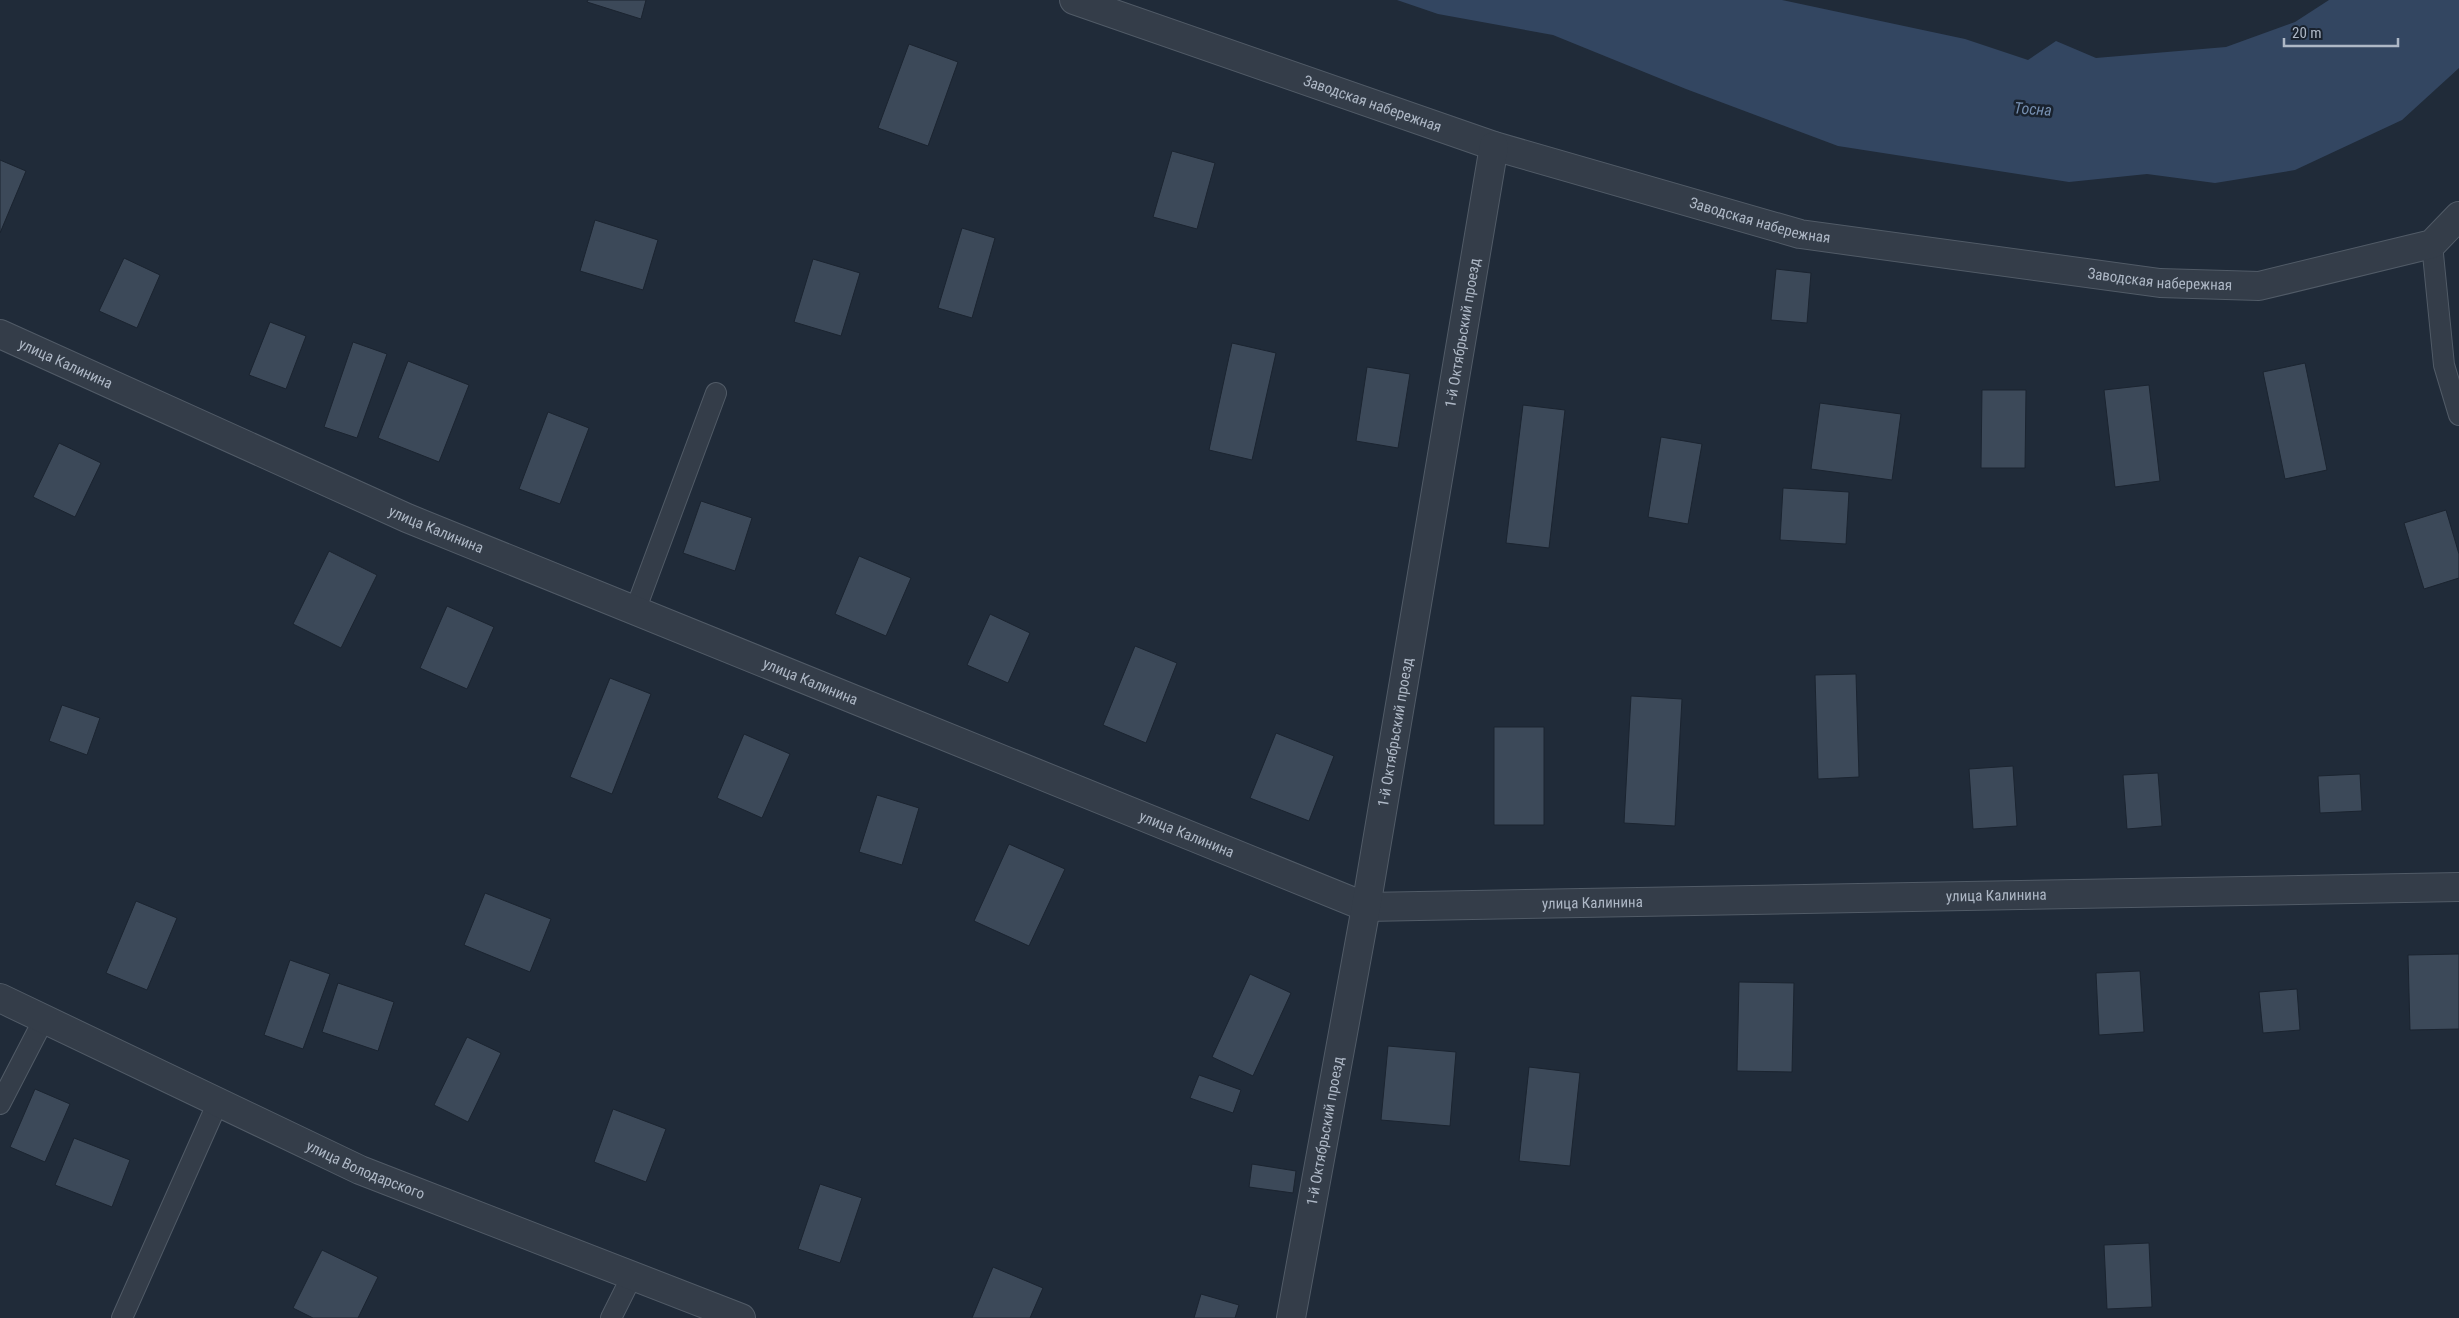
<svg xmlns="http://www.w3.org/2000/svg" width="2459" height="1318" viewBox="0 0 2459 1318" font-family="'Roboto Condensed',sans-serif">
	<rect width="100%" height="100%" fill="#202b39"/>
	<path fill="#334661" d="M 1397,0 L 1782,0 L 1965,39 L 2028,60 L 2056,41 L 2096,58 L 2226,47 L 2295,22 L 2329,0 L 2459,0 L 2459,68 L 2402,120 L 2295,170 L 2215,183 L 2147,174 L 2069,182 L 1838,146 L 1686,89 L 1553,35 L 1438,14 Z"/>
	<path fill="#3c4959" stroke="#1b2430" d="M 588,0 L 646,0 L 641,19 L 587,2 Z
		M 909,44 L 958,62 L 928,146 L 878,128 Z
		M 1172,151 L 1215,163 L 1197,229 L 1153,217 Z
		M 0,160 L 26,171 L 0,233 Z
		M 595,220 L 658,240 L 643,290 L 580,271 Z
		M 962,228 L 995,238 L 972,318 L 938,308 Z
		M 124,258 L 160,275 L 137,328 L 99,311 Z
		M 813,259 L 860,273 L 841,336 L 794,322 Z
		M 1776,269 L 1811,273 L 1807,323 L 1771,320 Z
		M 270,322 L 306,336 L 286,389 L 249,375 Z
		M 353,342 L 387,354 L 357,438 L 324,427 Z
		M 1232,343 L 1276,353 L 1252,460 L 1209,450 Z
		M 408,361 L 469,385 L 439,462 L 378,438 Z
		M 2305,363 L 2327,470 L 2285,479 L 2263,372 Z
		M 1367,367 L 1410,374 L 1398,448 L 1356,441 Z
		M 2149,385 L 2160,481 L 2115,487 L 2104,390 Z
		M 1982,390 L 2026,390 L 2025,468 L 1981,468 Z
		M 1820,403 L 1901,414 L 1892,480 L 1811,469 Z
		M 1523,405 L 1565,410 L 1549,548 L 1506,543 Z
		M 548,412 L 589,428 L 560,504 L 519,489 Z
		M 1661,437 L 1702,444 L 1688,524 L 1648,517 Z
		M 59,443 L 101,463 L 75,517 L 33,497 Z
		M 1783,488 L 1849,492 L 1846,544 L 1780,540 Z
		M 701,501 L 752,518 L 735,571 L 683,553 Z
		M 2446,510 L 2459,554 L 2459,578 L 2424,589 L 2404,523 Z
		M 329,551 L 377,575 L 341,648 L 293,624 Z
		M 859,556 L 911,578 L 886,636 L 835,614 Z
		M 447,606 L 494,627 L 467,689 L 420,668 Z
		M 990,614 L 1030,633 L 1008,683 L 967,665 Z
		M 1135,646 L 1177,663 L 1146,743 L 1103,725 Z
		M 1856,674 L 1859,777 L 1818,779 L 1815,675 Z
		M 610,678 L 651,694 L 612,794 L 570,777 Z
		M 1631,696 L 1682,699 L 1675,826 L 1624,823 Z
		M 62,705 L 100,718 L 87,755 L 49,741 Z
		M 1494,727 L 1544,727 L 1544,825 L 1494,825 Z
		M 1276,733 L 1334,756 L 1309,821 L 1250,798 Z
		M 744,734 L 790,754 L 762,818 L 717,798 Z
		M 2013,766 L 2017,826 L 1973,829 L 1969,769 Z
		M 2158,773 L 2162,826 L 2127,829 L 2123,775 Z
		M 2360,774 L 2362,811 L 2320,813 L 2318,776 Z
		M 877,795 L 919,808 L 902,865 L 859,852 Z
		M 1009,844 L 1065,869 L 1029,946 L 974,921 Z
		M 485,893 L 551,919 L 530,972 L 464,945 Z
		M 136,901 L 177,918 L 147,990 L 106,973 Z
		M 2459,954 L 2459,1029 L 2410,1030 L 2408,955 Z
		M 290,960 L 330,974 L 303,1049 L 264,1035 Z
		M 2140,971 L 2144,1032 L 2099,1035 L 2096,973 Z
		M 1250,974 L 1291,993 L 1253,1076 L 1212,1057 Z
		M 1739,982 L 1794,983 L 1792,1072 L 1737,1071 Z
		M 338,983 L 394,1002 L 378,1051 L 322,1032 Z
		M 2297,989 L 2300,1030 L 2263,1033 L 2259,992 Z
		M 467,1037 L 501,1053 L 468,1122 L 434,1105 Z
		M 1388,1046 L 1456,1052 L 1450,1126 L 1381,1120 Z
		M 1529,1067 L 1580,1073 L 1570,1166 L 1519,1161 Z
		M 1199,1075 L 1241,1090 L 1233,1113 L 1190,1098 Z
		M 35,1089 L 70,1104 L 45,1162 L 10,1147 Z
		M 613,1109 L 666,1129 L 646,1182 L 594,1162 Z
		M 74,1138 L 130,1160 L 112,1207 L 55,1185 Z
		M 1252,1164 L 1296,1171 L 1293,1193 L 1249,1187 Z
		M 820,1184 L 862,1198 L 840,1263 L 798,1249 Z
		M 2149,1243 L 2152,1307 L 2107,1309 L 2104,1245 Z
		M 322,1250 L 378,1277 L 358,1318 L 313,1318 L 293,1308 Z
		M 993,1267 L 1043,1288 L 1030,1318 L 972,1318 Z
		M 1201,1294 L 1239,1305 L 1235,1318 L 1194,1318 Z"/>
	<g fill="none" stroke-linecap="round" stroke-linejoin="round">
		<g stroke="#515b67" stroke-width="22">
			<path id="lane" d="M 2432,244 L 2444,365 L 2459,415
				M 635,611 L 716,393
				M 0,1104 L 44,1019
				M 122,1318 L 218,1102
				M 611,1318 L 632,1276"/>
		</g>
		<g stroke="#515b67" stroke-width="30">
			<g id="street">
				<path id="s1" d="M 1074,0 L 1494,146 L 1800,234 L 2160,283 L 2259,286 L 2432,244 L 2459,216"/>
				<path id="s2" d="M 0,334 L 407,518 L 1366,907 L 2459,887"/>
				<path id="s3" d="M 0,998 L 360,1170 L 741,1318"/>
				<path id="s4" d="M 1291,1318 L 1366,907 L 1494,146"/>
			</g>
		</g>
		<use href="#lane" stroke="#343d49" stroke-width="20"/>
		<use href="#street" stroke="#343d49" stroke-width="28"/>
	</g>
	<g text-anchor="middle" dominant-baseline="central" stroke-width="5" stroke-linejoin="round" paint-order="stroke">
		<g font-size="15" fill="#aeb8c6" stroke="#19222e">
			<text stroke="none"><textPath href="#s1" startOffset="316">Заводская набережная</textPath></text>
			<text stroke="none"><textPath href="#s1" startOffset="721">Заводская набережная</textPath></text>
			<text stroke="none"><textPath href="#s1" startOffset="1126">Заводская набережная</textPath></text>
			<text stroke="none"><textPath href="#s4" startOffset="1000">1-й Октябрьский проезд</textPath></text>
			<text stroke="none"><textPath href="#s2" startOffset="72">улица Калинина</textPath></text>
			<text stroke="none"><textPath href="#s2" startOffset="478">улица Калинина</textPath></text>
			<text stroke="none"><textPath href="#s2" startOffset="882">улица Калинина</textPath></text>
			<text stroke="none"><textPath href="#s4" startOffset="595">1-й Октябрьский проезд</textPath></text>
			<text stroke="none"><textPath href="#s2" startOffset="1288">улица Калинина</textPath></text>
			<text stroke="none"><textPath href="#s2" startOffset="2112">улица Калинина</textPath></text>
			<text stroke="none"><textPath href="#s2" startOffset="1708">улица Калинина</textPath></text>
			<text stroke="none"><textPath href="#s4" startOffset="190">1-й Октябрьский проезд</textPath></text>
			<text stroke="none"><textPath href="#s3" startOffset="404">улица Володарского</textPath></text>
		</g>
		<g font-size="16" font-style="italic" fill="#758eaf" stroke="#19222e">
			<text transform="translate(2033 109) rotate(4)">Тосна</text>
		</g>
	</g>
	<path d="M2284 38v8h114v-8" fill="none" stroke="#aeb8c6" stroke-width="2.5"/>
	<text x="2292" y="38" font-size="15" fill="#aeb8c6" stroke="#19222e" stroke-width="4" paint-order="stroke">20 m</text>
</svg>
